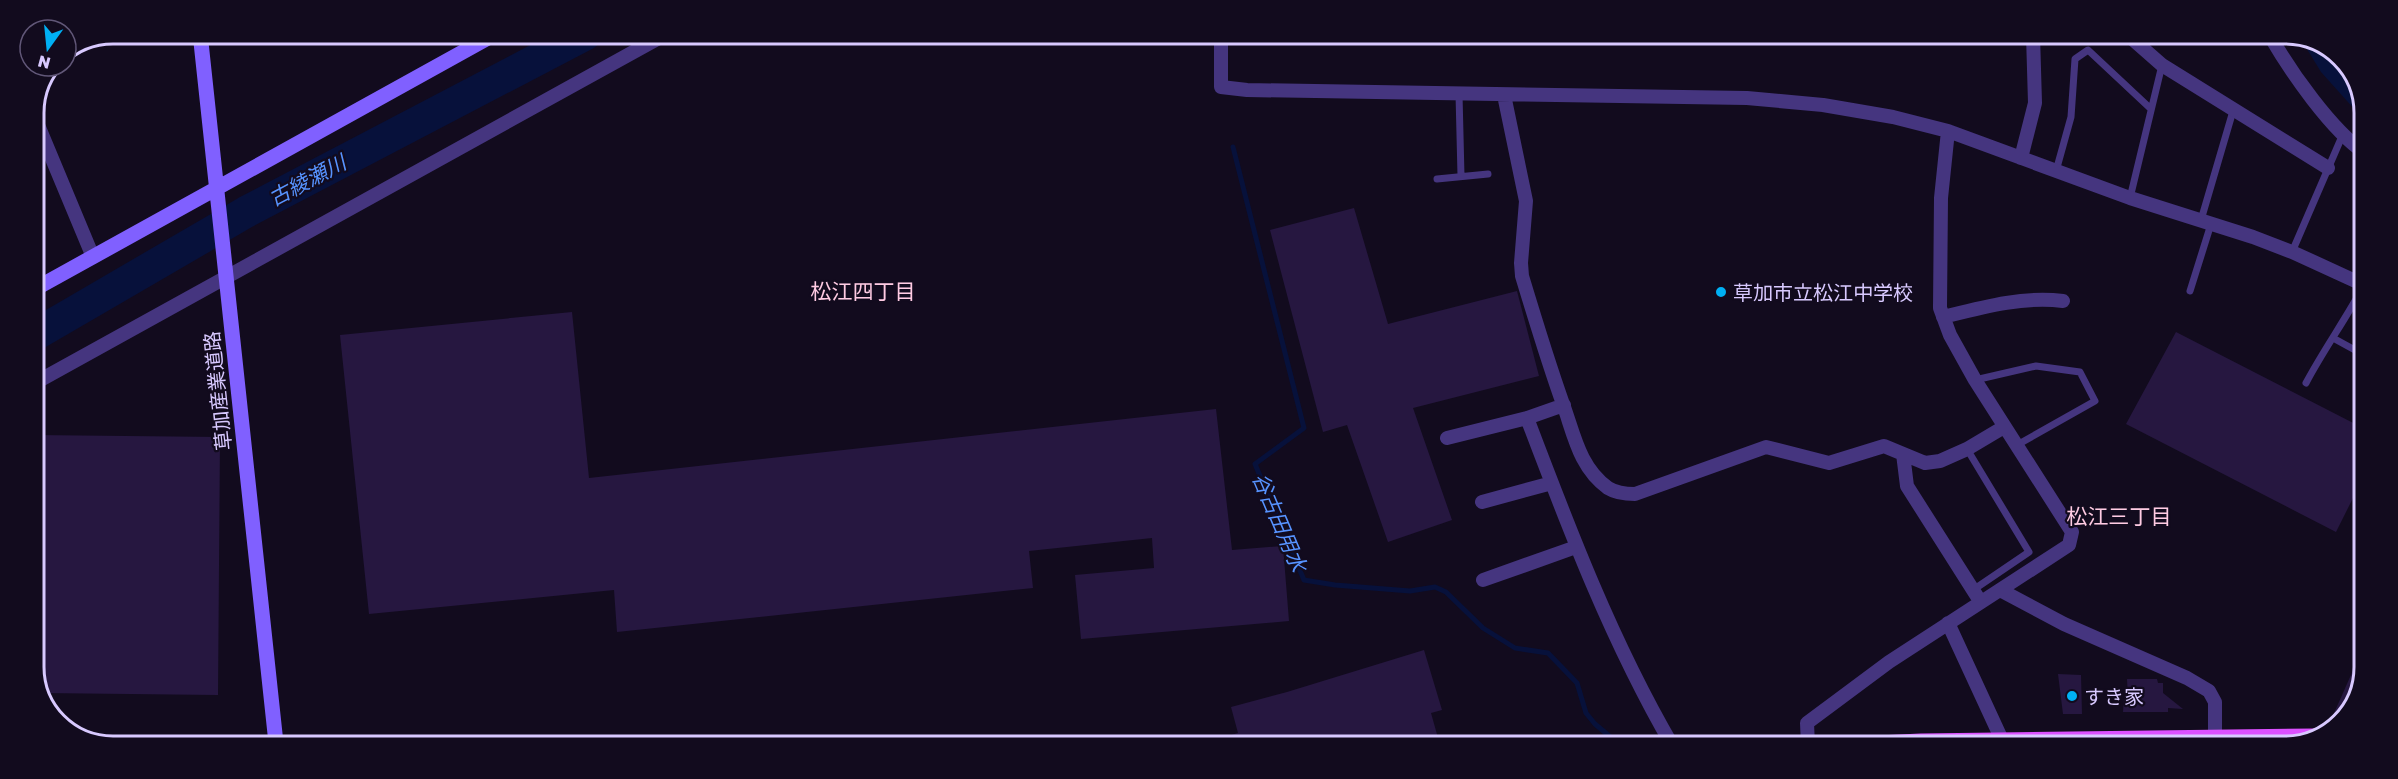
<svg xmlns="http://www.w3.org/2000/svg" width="2398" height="779" viewBox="0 0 2398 779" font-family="'Golos Text','Noto Sans JP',sans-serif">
	<rect width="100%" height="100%" fill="#120b1e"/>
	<path fill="#07113b" d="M 2299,36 L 2306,36 L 2345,60 L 2365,107 L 2365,121 L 2321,72 Z"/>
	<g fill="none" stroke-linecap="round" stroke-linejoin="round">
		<path stroke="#07113b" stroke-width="5" d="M 1233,147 L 1304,428 L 1255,464 L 1304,580 L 1335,585 L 1410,591 L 1435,587 L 1446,592 L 1483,628 L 1515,648 L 1548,653 L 1577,683 L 1586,713 L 1595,724 L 1620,745"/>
		<path stroke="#07113b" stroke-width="32" d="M 33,336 L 246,212 L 586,34"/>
	</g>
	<path fill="#261740" d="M 1354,208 L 1388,324 L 1517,291 L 1539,376 L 1413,408 L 1452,520 L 1388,542 L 1347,425 L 1323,432 L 1270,230 Z
		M 572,312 L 589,478 L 1216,409 L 1232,550 L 1283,546 L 1289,621 L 1081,639 L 1075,575 L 1154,568 L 1152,538 L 1029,551 L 1033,588 L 617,632 L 614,590 L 369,614 L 340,335 Z
		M 2176,332 L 2363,428 L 2363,478 L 2336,532 L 2126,424 Z
		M 33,435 L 220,437 L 218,695 L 41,693 L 33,672 Z
		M 1424,650 L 1442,710 L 1431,713 L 1440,745 L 1212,745 L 1211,741 L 1238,733 L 1231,707 L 1287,692 Z
		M 2362,650 L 2362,687 L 2338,723 L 2331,720 Z
		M 2058,674 L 2081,675 L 2082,714 L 2063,714 Z
		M 2127,679 L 2157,679 L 2158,683 L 2163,683 L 2163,693 L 2183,709 L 2168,708 L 2168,712 L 2123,712 L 2124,698 L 2128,698 Z"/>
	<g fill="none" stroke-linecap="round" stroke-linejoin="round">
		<path stroke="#45357f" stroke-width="7" d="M 1459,94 L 1461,176
			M 2056,171 L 2071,117 L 2075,59 L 2088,50 L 2151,109
			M 1437,179 L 1488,174
			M 2130,198 L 2162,65
			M 2201,220 L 2233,111
			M 2292,252 L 2343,134
			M 2190,291 L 2211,224
			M 2333,338 L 2364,355
			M 1975,380 L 2036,366 L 2080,372 L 2095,401 L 2017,445
			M 2306,383 C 2324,349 2346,319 2364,285
			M 1967,449 L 2029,552 L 1973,590"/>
		<path stroke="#45357f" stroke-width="14" d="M 1221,34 L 1221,87 L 1247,90 L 1747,98 L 1823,105 L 1893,117 L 1948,131 L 2130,198 L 2253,237 L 2292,252 L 2364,285
			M 2129,36 L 2162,65 L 2328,168
			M 2270,36 C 2291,72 2331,130 2365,153
			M 1504,95 L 1526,201 L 1521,263 L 1522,276 C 1535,319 1548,362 1563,404 C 1574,434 1579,467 1608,488 C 1616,493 1626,494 1635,494 L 1766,447 L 1829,463 L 1884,446 L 1925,463 L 1940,461 L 1967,449 L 2004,427
			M 33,113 L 93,257
			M 2021,158 L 2035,103 L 2033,35
			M 1943,317 C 1983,307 2023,296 2063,301
			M 33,384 L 666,34
			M 1527,418 C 1569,529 1612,642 1672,745
			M 1447,438 L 1527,418 L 1564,405
			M 1903,454 L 1907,486 L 1980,601
			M 1482,502 L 1552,483
			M 1483,580 L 1576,547
			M 2002,591 L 2064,624 L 2187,678 L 2209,691 L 2215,702 L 2215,738
			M 1948,623 L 2002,740
			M 1808,745 L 1807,723 L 1889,662 L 2069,545 L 2072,532 L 1975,380 L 1950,335 L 1940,308 L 1941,198 L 1948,131"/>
		<path stroke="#8060ff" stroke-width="15" d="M 200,33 L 276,743
			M 33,290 L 497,33"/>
		<path stroke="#dc50ff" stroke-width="15" d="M 1836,745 L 1921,741 L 2314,736"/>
	</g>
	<g fill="#00b0f4" stroke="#120b1e" stroke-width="2">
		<circle cx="1721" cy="292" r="6"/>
		<circle cx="2072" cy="696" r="6"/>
	</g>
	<g text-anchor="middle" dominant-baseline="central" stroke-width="4.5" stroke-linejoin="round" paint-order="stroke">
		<g font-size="20" fill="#d8c9ff" stroke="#120b1e" text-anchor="start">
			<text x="1733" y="292">草加市立松江中学校</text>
			<text x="2084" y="696">すき家</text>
		</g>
		<g font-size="20" fill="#d8c9ff" stroke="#120b1e">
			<text transform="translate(217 391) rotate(-96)">草加産業道路</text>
		</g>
		<g font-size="21" font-style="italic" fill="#5793ff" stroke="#120b1e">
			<text transform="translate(307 180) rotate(-28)">古綾瀬川</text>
			<text transform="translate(1280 522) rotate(67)">谷古田用水</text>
		</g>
		<g font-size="21" fill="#ffcbe3" stroke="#120b1e">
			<text x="863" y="291">松江四丁目</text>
			<text x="2119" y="516">松江三丁目</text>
		</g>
	</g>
	<path d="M0 0H2398V779H0ZM113 44H2285A69 69 0 0 1 2354 113V667A69 69 0 0 1 2285 736H113A69 69 0 0 1 44 667V113A69 69 0 0 1 113 44Z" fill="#120b1e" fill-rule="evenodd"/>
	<path fill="none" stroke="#d8c9ff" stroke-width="3" d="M113 44H2285A69 69 0 0 1 2354 113V667A69 69 0 0 1 2285 736H113A69 69 0 0 1 44 667V113A69 69 0 0 1 113 44Z"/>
	<g transform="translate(48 48) rotate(195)"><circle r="28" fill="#120b1e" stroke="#615778" stroke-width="1.5"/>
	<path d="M0-4.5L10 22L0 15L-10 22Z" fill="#00b0f4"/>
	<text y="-9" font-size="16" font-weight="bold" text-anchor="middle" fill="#d8c9ff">N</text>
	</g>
</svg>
